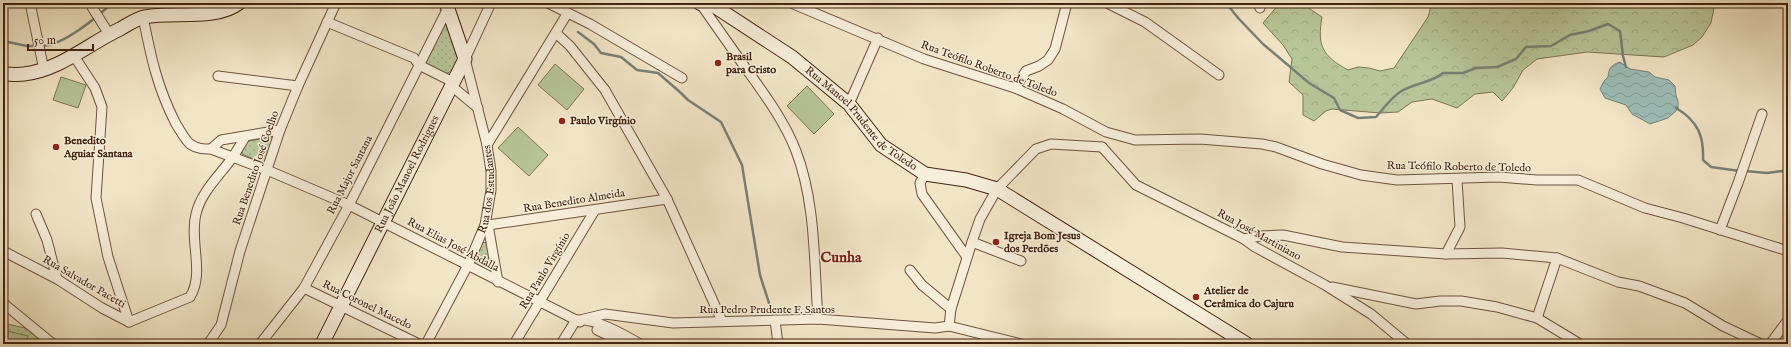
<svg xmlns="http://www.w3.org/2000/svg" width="1791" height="347" viewBox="0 0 1791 347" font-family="'IM FELL English',serif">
	<defs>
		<pattern id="forest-crowns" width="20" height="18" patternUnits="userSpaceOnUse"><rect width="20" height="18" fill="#b7c598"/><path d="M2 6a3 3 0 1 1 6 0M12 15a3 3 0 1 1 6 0" fill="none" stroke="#9fa982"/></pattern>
		<pattern id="park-dots" width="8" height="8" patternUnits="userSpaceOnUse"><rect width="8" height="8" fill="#b7c598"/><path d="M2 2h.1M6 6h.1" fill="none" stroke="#9fa982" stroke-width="1.8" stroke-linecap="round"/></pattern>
		<pattern id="water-waves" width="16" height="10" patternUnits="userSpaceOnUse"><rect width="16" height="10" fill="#9cbeb9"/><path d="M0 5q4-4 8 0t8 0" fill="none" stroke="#819a95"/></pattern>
	</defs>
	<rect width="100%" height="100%" fill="#f2e5c6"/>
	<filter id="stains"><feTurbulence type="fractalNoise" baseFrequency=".005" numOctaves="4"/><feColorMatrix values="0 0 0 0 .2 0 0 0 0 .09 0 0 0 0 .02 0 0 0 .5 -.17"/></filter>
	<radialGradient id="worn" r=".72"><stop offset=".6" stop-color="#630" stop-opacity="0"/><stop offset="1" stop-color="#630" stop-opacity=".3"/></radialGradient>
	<path fill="url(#forest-crowns)" stroke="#7c7454" d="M 1301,3 L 1322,17 C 1317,45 1322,56 1348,70 L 1358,67 L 1369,68 L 1380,71 L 1394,68 L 1428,17 L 1432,3 L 1715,3 L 1711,23 L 1702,37 L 1693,45 L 1664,57 L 1587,52 L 1537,59 L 1523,70 L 1513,88 L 1502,101 L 1493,92 L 1475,94 L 1457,108 L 1432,99 L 1412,102 L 1398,112 L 1380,113 L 1332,109 L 1326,111 L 1314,121 L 1303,115 L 1303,95 L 1289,82 L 1292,59 L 1283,45 L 1263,23 L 1279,4 Z"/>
	<path fill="url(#park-dots)" stroke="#7c7454" d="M 445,23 L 448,23 L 459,59 C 447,81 444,74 426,64 L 426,58 Z
		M 271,137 L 273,140 L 266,161 L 263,163 L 242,154 L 242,148 L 249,141 Z
		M 482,242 L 487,243 L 494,272 L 491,273 L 475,265 L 473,262 Z
		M 3,323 L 25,328 L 47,344 L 3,344 Z"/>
	<path fill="#b7c598" stroke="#7c7454" d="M 555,64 L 584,89 L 567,110 L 538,85 Z
		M 61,77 L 86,85 L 78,108 L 53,100 Z
		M 807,86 L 834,114 L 814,134 L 787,106 Z
		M 518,127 L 548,155 L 529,176 L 498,148 Z
		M 3,330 L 28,336 L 26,344 L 3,344 Z"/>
	<path fill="url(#water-waves)" stroke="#788075" d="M 1620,62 L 1630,69 L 1649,72 L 1655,77 L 1669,80 L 1675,86 L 1676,96 L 1678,101 L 1678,109 L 1668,118 L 1650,124 L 1632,114 L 1626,105 L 1605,98 L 1600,89 L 1604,81 L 1608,77 C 1609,68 1611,65 1620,62 Z"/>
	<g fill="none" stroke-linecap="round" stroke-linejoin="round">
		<path stroke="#788075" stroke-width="2.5" d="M 1226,3 L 1239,19 L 1263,44 L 1309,83 L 1334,98 L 1340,110 L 1358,118 L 1376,117 C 1383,109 1391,98 1400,92 C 1411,84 1434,82 1443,73 L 1463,73 L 1476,68 L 1497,67 L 1516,59 L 1526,47 L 1551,46 L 1570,35 L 1589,31 L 1608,24 L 1620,31 L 1623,56 L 1626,67
			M 578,32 L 594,44 L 601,53 L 621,57 L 637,70 L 658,73 L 681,93 L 688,100 L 721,122 L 742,165 L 760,275 L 769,303
			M 3,41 L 27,46 L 37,46
			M 42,46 C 64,45 96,18 112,3
			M 1676,108 C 1698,121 1704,136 1703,160 L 1711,167 L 1740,171
			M 1745,171 L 1767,173 L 1782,171 L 1788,173"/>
		<g stroke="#6d533e" stroke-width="11">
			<g id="street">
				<path d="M 30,3 L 44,70"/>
				<path d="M 548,3 L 590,24 L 682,78"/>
				<path d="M 791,3 L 924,59 L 1015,88 L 1063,109 L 1106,132 L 1135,140 L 1200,139 L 1262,144 L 1276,147 L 1322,164 L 1361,175 L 1397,180 L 1499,177 L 1537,180 L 1578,180 L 1645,208 L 1683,218 L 1788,251"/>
				<path d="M 1107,3 L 1145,22 L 1219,75"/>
				<path d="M 1258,3 L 1260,8"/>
				<path d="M 702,6 C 717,27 732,49 747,70 C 765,95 785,122 796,151 C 816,203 814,264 818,319"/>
				<path d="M 92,7 L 109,34"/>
				<path d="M 143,17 C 151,57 157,87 176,124 C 180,130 185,140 190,144 C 197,149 204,149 211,149 L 267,170 L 349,205 L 576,320 C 595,318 623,334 640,344"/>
				<path d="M 327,22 L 414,58 L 419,65 L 453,82 L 454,88 L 478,108"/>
				<path d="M 556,33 L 570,46 L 605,90 L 667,199 L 722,321"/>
				<path d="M 74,56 L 95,88 L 102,107 L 96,198 L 108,257 L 129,322"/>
				<path d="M 218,76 L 298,86"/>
				<path d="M 1015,88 L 1026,71 L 1039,66 L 1048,60 L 1055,49 L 1067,3"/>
				<path d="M 849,104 L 878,38"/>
				<path d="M 487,145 L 567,14"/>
				<path d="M 1102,147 L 1136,185 L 1244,239 L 1255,247 L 1325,285 L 1371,314 L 1407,344"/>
				<path d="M 211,149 L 221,140 L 280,130"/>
				<path d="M 925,174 L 920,183 L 922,194 L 967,257"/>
				<path d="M 36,214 L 47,240 L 57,279"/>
				<path d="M 485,225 L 488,225 L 667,199"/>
				<path d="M 488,225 L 498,282"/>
				<path d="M 1720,230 L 1738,183 L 1762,114"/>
				<path d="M 1244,239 L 1260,236 L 1283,235 L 1342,247 L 1446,254 L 1502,253 L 1557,258 L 1618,282 L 1639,286 L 1685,303 L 1723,326 L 1761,344"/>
				<path d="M 972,242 L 1021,261"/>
				<path d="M 3,251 L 57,279 L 102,308 L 129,322 L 190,297 C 205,273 189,241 196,214 C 201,192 220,175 232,158 C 237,151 241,144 245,137"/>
				<path d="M 1446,254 L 1460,227 L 1457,180"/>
				<path d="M 910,270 L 922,285 L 951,309"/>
				<path d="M 1332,287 L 1416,304 L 1440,301 L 1461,301 L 1497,307 L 1537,318 L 1580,344"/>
				<path d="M 304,288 L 419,344"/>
				<path d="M 3,303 L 53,344"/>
				<path d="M 1537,318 L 1557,258"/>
				<path d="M 584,319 L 605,314 L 673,323 L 818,319 L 935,328 L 949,326 L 1021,344"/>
				<path d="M 775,320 L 778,344"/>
				<path d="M 949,326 L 951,309 L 972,242 L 980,219 L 997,189 L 1036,149 L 1051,144 L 1102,147"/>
				<path d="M 597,330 L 626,344"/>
				<path d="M 208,344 L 221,325 L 240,251 L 280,130 L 298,86 L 336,3"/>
				<path d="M 260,344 L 304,288 L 349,205 L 448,8"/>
				<path id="s1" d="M 426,344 L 468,265 L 485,225 L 491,190 L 491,171 L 487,145 L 465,59 L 491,3"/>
				<path d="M 514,344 L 595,210"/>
				<path d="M 561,344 L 576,320 L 580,322"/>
				<path d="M 1770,344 L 1788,320"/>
			</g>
		</g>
		<g stroke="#412210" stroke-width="15">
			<g id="secondary">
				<path d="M 699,3 L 707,6 L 713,3"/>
				<path id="s2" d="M 711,4 L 792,57 L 849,104 L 881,145 L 925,174 L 966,180 L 997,189 L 1247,344"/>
				<path d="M 3,74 C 10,74 17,75 24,74 C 60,70 88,44 120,29 C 127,25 136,19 144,17 C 172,11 216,21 239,3"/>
				<path id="s3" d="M 322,344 L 465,59 L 446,3"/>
			</g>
		</g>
		<use href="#street" stroke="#f7eeda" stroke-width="9"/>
		<use href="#secondary" stroke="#f7eeda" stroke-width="13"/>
	</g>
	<g fill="#8f2418" stroke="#f7eeda" stroke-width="1.5">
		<circle cx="718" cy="63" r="4"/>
		<circle cx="562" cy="121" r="4"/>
		<circle cx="56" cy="147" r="4"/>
		<circle cx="996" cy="242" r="4"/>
		<circle cx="1196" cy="297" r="4"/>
	</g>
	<g text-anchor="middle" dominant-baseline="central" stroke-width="3" stroke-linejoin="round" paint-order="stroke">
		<g font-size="11" font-weight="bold" fill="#412210" stroke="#f7eeda" text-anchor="start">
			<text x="726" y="57">Brasil<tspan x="726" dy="13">para Cristo</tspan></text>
			<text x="570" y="121">Paulo Virgínio</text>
			<text x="64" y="141">Benedito<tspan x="64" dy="13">Aguiar Santana</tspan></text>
			<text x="1004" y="236">Igreja Bom Jesus<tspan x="1004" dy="13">dos Perdões</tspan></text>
			<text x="1204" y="291">Atelier de<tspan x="1204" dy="13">Cerâmica do Cajuru</tspan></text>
		</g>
		<g font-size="11" fill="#412210" stroke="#f7eeda">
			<text transform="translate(989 69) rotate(20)">Rua Teófilo Roberto de Toledo</text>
			<text stroke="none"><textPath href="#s2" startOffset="190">Rua Manoel Prudente de Toledo</textPath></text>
			<text transform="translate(1459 167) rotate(1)">Rua Teófilo Roberto de Toledo</text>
			<text transform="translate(256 168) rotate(-71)">Rua Benedito José Coelho</text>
			<text stroke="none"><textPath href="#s3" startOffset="190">Rua João Manoel Rodrigues</textPath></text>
			<text transform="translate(350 175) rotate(-63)">Rua Major Santana</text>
			<text stroke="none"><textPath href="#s1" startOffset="169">Rua dos Estudantes</textPath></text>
			<text transform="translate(574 201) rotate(-9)">Rua Benedito Almeida</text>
			<text transform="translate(1259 235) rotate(29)">Rua José Martiniano</text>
			<text transform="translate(453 245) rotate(28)">Rua Elias José Abdalla</text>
			<text transform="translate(545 271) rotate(-59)">Rua Paulo Virgínio</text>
			<text transform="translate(84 282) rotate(30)">Rua Salvador Pacetti</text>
			<text transform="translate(367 305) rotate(26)">Rua Coronel Macedo</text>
			<text x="767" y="310">Rua Pedro Prudente F. Santos</text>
		</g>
		<g font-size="15" font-weight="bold" fill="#7a1f14" stroke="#f7eeda">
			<text x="841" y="257">Cunha</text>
		</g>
	</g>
	<rect width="1791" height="347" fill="none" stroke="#f2e5c6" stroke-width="16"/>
	<rect x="4" y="4" width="1783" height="339" fill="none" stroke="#412210" stroke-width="2"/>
	<rect x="8" y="8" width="1775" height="331" fill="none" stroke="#412210"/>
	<path d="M28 44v6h65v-6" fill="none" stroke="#412210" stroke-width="2"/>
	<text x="34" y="44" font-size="12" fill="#412210" stroke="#f7eeda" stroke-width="3" paint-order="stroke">50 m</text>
	<rect width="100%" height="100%" filter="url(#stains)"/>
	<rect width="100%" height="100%" fill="url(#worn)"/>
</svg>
